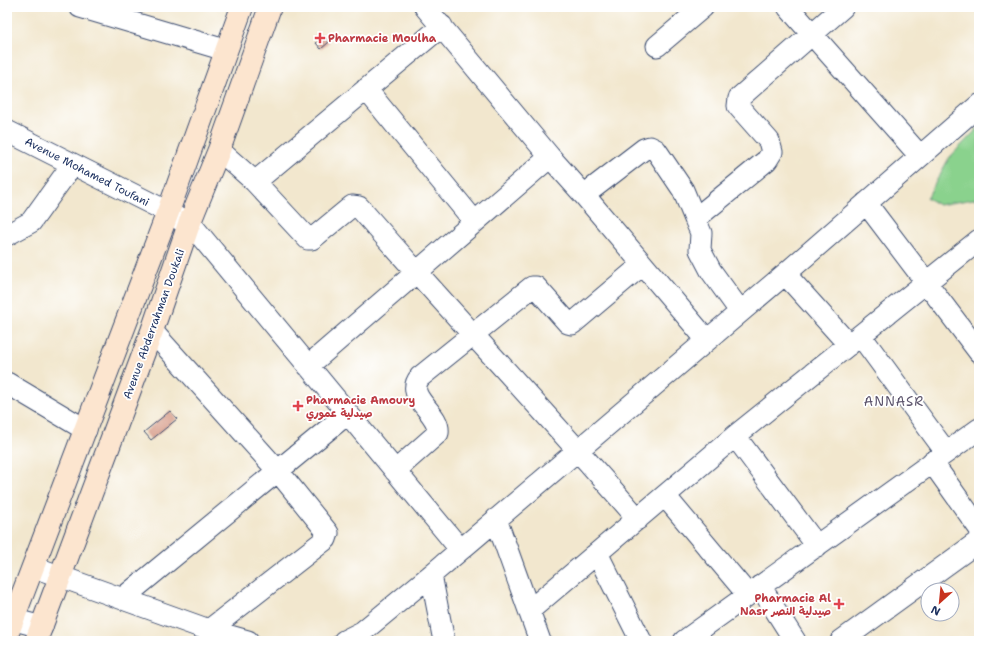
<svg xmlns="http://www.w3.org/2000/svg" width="986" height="648" viewBox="0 0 986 648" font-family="'Shantell Sans','Playpen Sans Arabic',sans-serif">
	<rect width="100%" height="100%" fill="#fff"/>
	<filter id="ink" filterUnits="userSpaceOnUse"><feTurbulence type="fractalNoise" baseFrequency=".025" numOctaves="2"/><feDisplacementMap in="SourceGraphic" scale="8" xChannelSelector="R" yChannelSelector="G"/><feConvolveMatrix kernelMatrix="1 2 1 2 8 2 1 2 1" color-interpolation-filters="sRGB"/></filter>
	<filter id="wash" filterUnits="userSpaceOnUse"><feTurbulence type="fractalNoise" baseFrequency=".012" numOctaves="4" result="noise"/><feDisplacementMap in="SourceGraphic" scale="16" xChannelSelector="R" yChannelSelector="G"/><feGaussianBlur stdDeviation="0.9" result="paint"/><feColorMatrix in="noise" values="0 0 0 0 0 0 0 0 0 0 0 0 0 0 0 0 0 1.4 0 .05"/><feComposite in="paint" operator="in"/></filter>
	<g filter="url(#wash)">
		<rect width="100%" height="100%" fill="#f2e7ce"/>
		<path fill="#8ad28d" stroke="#528076" d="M 979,127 L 979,198 L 939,205 L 927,198 L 949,158 Z"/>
		<g id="blocks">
			<path fill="#d69a86" d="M 324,36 L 329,42 L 321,49 L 316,43 Z
				M 170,411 L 177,419 L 151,440 L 144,432 Z"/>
		</g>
	</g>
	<g filter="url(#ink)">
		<use href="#blocks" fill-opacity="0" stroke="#3b4b6f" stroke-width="1"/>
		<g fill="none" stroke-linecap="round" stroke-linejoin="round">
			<g stroke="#3b4b6f" stroke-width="23">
				<path id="minor" d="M 80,7 L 225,50
					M 425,7 L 550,157 L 584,195 L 706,339
					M 788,7 L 920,156
					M 657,46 L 703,7
					M 366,89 L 474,221
					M 7,131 L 168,212 L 195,229 L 460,549
					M 219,150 L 255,182 L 442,26
					M 255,182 L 308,239 L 312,239 L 352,206 L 359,207 C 451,313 547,413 638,519
					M 584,195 L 644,149 L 650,147 L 656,150 L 683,190 L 695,219 L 767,160 L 772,152 L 769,141 L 738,106 L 739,98 L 843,7
					M 866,203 L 979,352
					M 695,219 L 701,233 L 700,250 L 711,271 L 740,311
					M 7,235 L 31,222 L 72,165
					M 785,274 L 849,345
					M 152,331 L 278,471 L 328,533 L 326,539 L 209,630
					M 861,336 L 946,452
					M 308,366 L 550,157
					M 7,383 L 86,430
					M 735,436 L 817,546
					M 932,462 L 979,528
					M 395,471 L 438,433 C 441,412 403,398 420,377 L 532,287 L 536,287 L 568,323 L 572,324 L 642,265
					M 665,496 L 748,595
					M 496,519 L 540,641
					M 597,553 L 641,641
					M 34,567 L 209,630 L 248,641
					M 431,575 L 444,641
					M 760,586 L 795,641
					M 123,598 L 347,414
					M 530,610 L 735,436 L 979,240
					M 7,618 L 42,627
					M 344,641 L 362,632 L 431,575 L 785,274 L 979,105
					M 684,641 L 979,429
					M 841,641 L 979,541"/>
			</g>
			<g stroke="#3b4b6f" stroke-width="24">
				<path id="secondary" d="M 7,635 L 168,212 L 242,7
					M 36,641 L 152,331 L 189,224 L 219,150 L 270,7"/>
			</g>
			<use href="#minor" stroke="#fff" stroke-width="21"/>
			<use href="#secondary" stroke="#fce5cf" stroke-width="22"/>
		</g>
	</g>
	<g fill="#e0444e" stroke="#fff" stroke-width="1.5">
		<path d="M318 32h4v4h4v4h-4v4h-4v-4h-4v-4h4z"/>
		<path d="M296 400h4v4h4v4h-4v4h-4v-4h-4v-4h4z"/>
		<path d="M837 598h4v4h4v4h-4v4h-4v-4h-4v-4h4z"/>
	</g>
	<g text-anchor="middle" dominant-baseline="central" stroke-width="3.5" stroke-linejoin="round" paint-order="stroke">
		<g font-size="11" font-weight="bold" fill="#be3a42" stroke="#fff" text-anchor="start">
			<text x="328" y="38">Pharmacie Moulha</text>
			<text x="306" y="400">Pharmacie Amoury<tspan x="306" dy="13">صيدلية عموري</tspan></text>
			<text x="831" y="598" text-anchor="end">Pharmacie Al<tspan x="831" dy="13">Nasr صيدلية النصر</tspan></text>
		</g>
		<g font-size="11" fill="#1b2f5e" stroke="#fff">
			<text transform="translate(87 172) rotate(27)">Avenue Mohamed Toufani</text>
			<text transform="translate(154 324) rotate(-70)">Avenue Abderrahman Doukali</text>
		</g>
		<g font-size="13" letter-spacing="1" fill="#5c546c" stroke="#fff">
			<text x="894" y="401">ANNASR</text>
		</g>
	</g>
	<rect width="986" height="648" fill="none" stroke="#fff" stroke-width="24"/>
	<g transform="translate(940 602) rotate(207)"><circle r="19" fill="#ffffff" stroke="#a4acbf"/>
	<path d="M0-3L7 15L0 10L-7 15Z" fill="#c8321e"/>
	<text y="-6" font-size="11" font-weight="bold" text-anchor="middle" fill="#1b2f5e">N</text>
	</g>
</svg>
